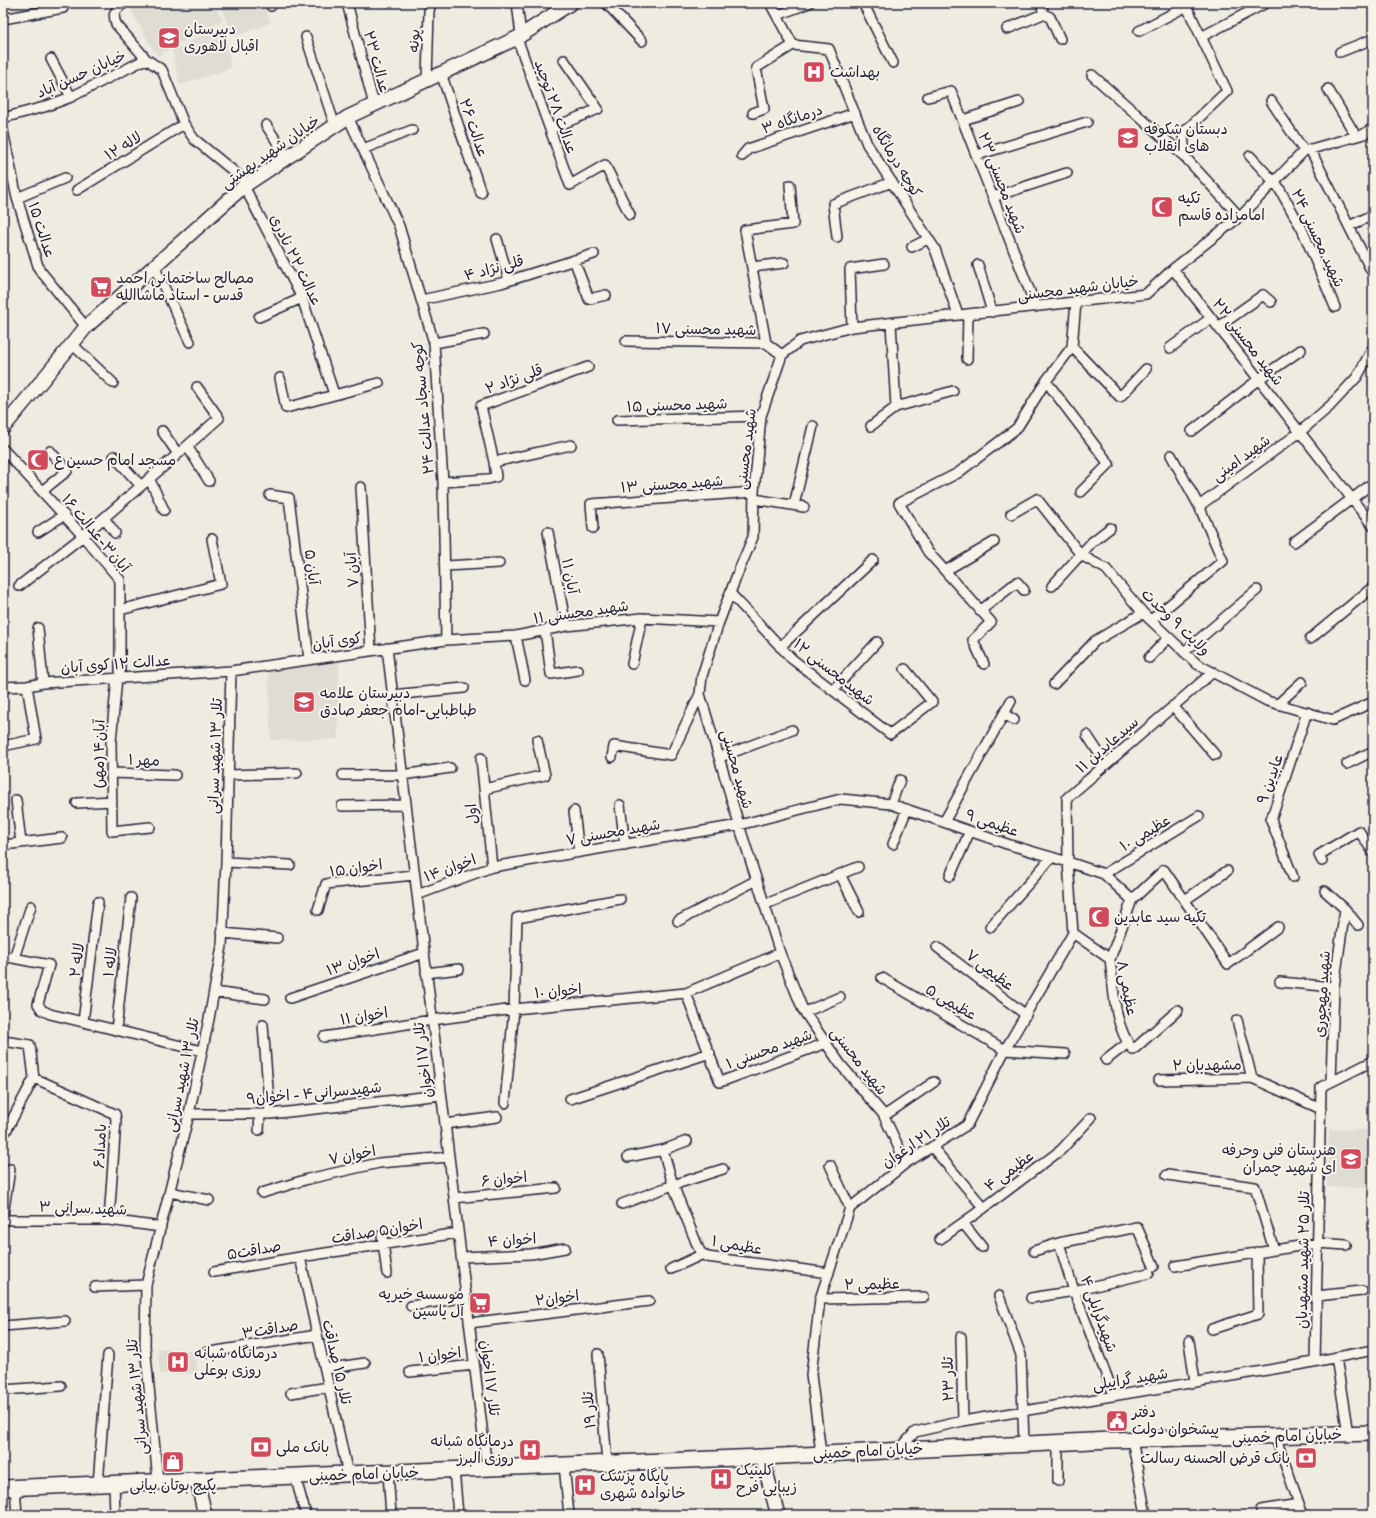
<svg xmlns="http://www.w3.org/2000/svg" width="1376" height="1518" viewBox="0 0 1376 1518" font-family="Itim,'Playpen Sans Arabic',sans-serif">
	<rect width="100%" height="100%" fill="#eeebe1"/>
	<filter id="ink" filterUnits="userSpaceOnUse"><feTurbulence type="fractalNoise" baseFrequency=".025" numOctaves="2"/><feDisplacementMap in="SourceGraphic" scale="8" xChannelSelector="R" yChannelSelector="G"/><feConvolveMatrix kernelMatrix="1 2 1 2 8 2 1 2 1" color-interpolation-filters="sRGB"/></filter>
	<g filter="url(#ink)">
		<path fill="#dfdcd4" d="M 137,3 L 213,3 L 223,20 L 157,56 L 129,7 Z
			M 218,3 L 262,3 L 271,22 L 235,37 Z
			M 224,24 L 231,68 L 180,85 L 172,51 Z
			M 339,656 L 338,739 L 271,740 L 268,664 Z
			M 1329,1129 L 1373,1130 L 1373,1188 L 1327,1187 Z
			M 158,1348 L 197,1351 L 197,1374 L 160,1374 Z"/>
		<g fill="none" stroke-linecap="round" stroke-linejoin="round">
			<g stroke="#22223b" stroke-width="12">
				<path id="minor" d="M 124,3 C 115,11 112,12 116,24 L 146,59 L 162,70 L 184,124 L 194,139 L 248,183
					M 269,3 L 271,6
					M 347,3 L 374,105
					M 517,3 L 521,35
					M 606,3 L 642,41
					M 770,3 L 793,45
					M 863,3 L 893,63
					M 1042,3 L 1043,14
					M 1185,3 L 1227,91 L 1183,133 L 1185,157
					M 778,15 L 809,3
					M 3,19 L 63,8
					M 1007,29 L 1043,14 L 1050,17 L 1060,39
					M 1139,31 L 1187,6
					M 306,37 L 335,126
					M 1201,37 L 1266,3
					M 517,38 L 570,185 L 605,165 L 630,215
					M 793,45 L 829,49 L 867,144 L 935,249 L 958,315
					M 1340,52 L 1373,39
					M 51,59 L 71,97
					M 441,73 L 481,193
					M 1092,75 L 1185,157 L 1240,217
					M 427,80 L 429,11 L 431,3
					M 1328,89 L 1356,136
					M 928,97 L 951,91 L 1036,307
					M 1271,101 L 1304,151
					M 753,113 L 764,109 L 756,68 L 793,45
					M 348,117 L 399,226 L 434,343 L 443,482 L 446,640
					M 3,118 L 44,107 L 71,97 L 146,59
					M 963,120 L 1019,102
					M 266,125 L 287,157
					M 550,129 L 598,109 L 564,60
					M 3,131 L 17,198 L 39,269 L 86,327
					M 363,149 L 412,130
					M 1310,149 L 1371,270 L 1373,269
					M 977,155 L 1087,122
					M 742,156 L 748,149 L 855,113
					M 1250,156 L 1274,182
					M 1275,181 L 1302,229 L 1335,307
					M 244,186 L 302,298 L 334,394
					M 77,190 L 184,124
					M 993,197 L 1067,173
					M 17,198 L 65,178
					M 1349,226 L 1373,215
					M 837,237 L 833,204 L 892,182
					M 497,239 L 509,280
					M 912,247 L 928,239
					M 574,260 L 589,299 L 606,295
					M 978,265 L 992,312
					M 154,266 L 190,342
					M 752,267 L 784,263
					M 1173,269 L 1373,526
					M 421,300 L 501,283 L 594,254
					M 259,317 L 302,298
					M 891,323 L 896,407
					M 852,327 L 850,269 L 884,264
					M 1218,327 L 1263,295 L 1271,302
					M 626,341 L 766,343 L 782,355
					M 434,343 L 484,334
					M 766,343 L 745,230 L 793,224 L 790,185
					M 72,344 L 113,383
					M 1072,347 L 1120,397 L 1146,369
					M 1170,348 L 1211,318
					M 782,355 L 761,416 L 754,492 L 753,537 L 737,575 L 719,622 L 702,676 L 700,694 L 741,831 L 780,953 L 803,1010 L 841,1065 L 883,1114 L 906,1163
					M 782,355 L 800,341 L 852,327 L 1146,294 L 1173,269 L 1243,214 L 1304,151 L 1364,134 L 1373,128
					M 967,359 L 968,314
					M 280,378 L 286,408 L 379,383
					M 1046,381 L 1109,464 L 1081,492
					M 617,420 L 761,416
					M 871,426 L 896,407 L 953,391
					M 1192,431 L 1259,379 L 1301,350
					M 187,446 L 209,481
					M 3,449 L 83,536 L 120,580 L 120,678
					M 178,454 L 219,418 L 197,387
					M 114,456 L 141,486
					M 494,462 L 571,445
					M 149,478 L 164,510
					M 443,482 L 488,479 L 496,477 L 494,462 L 481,406 L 588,367
					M 361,487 L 371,651
					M 42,491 L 67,471 L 50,451
					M 270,495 L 289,498 L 309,659
					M 754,499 L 804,507
					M 794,505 L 813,426
					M 1199,506 L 1300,432 L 1330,406 L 1357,377 L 1373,348
					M 1011,514 L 1037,499 L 1081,555 L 1106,569 L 1143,613 L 1197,664 L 1267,701 L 1333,720 L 1373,702
					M 104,518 L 115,533
					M 593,528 L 591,504 L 754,492
					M 38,532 L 64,515
					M 548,532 L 566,626
					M 1294,542 L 1373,483
					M 445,566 L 499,563
					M 945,571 L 994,542
					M 19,586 L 83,536 L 178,454 L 162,431
					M 1052,586 L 1092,542 L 1110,528
					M 730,593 L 792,659 L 890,734 L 932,702 L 905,669
					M 120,610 L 221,584 L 212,539
					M 980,611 L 1017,582 L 1024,590
					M 1151,620 L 1223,561 L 1199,506 L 1171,455
					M 38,628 L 43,683
					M 545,630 L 551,674 L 578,670
					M 516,636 L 525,680
					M 1310,639 L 1373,587
					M 780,647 L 873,560
					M 387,648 L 487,1468
					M 1184,652 L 1257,590
					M 1149,658 L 1169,637
					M 632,664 L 642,618
					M 984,664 L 973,640 L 991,622 L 928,552 L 899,503 L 958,473 L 1017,428 L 1046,381 L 1072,347 L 1076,302
					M 117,678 L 111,741 L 112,831 L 150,827
					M 1054,684 L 1095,641 L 1143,613
					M 3,687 L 27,686 L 43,683 L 231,671 L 446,640 L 516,636 L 566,626 L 642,618 L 719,622
					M 833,690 L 877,642
					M 392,695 L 464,688
					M 1278,704 L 1302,682
					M 1173,706 L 1215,755
					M 1004,714 L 1014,720
					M 1087,735 L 1106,764
					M 3,746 L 36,739 L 27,686
					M 612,757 L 614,746 L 671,755 L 700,694
					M 720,757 L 792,730
					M 481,758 L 492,867
					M 1347,764 L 1373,751
					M 111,773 L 175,775
					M 228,775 L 297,773
					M 343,775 L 402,775 L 450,768
					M 484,789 L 545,775 L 537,740
					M 16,800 L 21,843
					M 77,803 L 112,801
					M 891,804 L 900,780
					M 620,805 L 625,845
					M 342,806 L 406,805
					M 574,811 L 579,852
					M 944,822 L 1011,701
					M 893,844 L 907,809
					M 3,845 L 62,838
					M 1322,861 L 1319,855 L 1359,831 L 1373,852
					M 226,862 L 290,865
					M 840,874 L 859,912
					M 1104,874 L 1199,816
					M 950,876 L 970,831
					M 1293,877 L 1271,820 L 1307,712
					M 1325,891 L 1345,909 L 1358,925
					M 417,895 L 492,867 L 739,825 L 841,799 L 891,804 L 1007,844 L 1068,862 L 1104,874 L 1132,900 L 1110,959
					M 1132,900 L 1164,870 L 1228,964 L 1278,927
					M 1185,900 L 1227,871
					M 766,904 L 858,867
					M 318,910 L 326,884 L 414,875
					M 678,921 L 757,880
					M 990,927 L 1052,857
					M 222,933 L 277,938
					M 1073,933 L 1110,959 C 1114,989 1113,1025 1133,1050 L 1178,1010
					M 937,947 L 1026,1015
					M 3,956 L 49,965 L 38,1004 L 42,1010 L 50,1014 L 202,1051
					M 14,958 L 31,906
					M 426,973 L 459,969
					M 882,978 L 1005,1050 L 1065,1054
					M 1280,982 L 1334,987
					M 214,992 L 265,999
					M 686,993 L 720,1082 L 826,1043
					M 290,998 L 424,953
					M 805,1012 L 840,997
					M 1237,1020 L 1252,1078
					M 83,1022 L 98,902
					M 263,1025 L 270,1114
					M 116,1030 L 131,898
					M 324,1037 L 432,1020 L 514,1009 L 686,993 L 780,953
					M 3,1041 L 30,1045 L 34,1078 L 6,1131 L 3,1132
					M 1106,1060 L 1128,1043
					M 34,1078 L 115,1114 L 116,1120 L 109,1220
					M 1159,1080 L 1252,1078 L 1321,1109
					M 1331,1082 L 1334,987 L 1345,909
					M 570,1099 L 710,1053
					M 505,1103 L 514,1009 L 517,918 L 620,899
					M 189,1114 L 270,1114 L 441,1095
					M 884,1116 L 934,1082
					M 445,1124 L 497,1117
					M 259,1130 L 260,1114
					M 932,1147 L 984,1208 L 1061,1150 L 1091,1118
					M 663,1150 L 673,1185 L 700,1252 L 707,1257 L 829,1273
					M 628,1157 L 663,1150 L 687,1141
					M 830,1165 L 850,1208
					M 1167,1175 L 1255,1187 L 1274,1250
					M 170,1192 L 209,1200
					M 262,1193 L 308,1179 L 379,1163 L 449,1157
					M 454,1198 L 556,1188
					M 622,1204 L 673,1185 L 723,1169
					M 3,1215 L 10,1169
					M 3,1220 L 109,1220 L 161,1227
					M 963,1223 L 982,1247
					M 382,1235 L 387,1273
					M 940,1239 L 984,1208
					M 1059,1243 L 1074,1291 L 1114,1395
					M 1034,1251 L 1059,1243 L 1137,1227 L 1154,1266
					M 300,1257 L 348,1474
					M 461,1257 L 531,1254 L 565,1248
					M 1175,1266 L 1318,1243 L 1346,1245
					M 671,1269 L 703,1254
					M 214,1272 L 300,1257 L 458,1233
					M 95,1287 L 146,1285
					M 999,1296 L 1021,1355 L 1024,1444
					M 1317,1296 L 1362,1291
					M 1031,1298 L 1074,1291 L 1149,1273
					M 820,1299 L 924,1297
					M 411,1306 L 466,1297
					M 469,1323 L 649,1301
					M 3,1326 L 65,1321
					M 1212,1329 L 1258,1314 L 1257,1252
					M 961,1337 L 963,1421
					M 1189,1341 L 1195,1382
					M 204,1353 L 317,1335
					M 598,1354 L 607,1463
					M 1336,1357 L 1348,1434
					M 1315,1361 L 1321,1087 L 1373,1061
					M 325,1369 L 365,1363
					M 410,1372 L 474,1365
					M 3,1390 L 61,1386
					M 291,1393 L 329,1387
					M 1275,1436 L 1303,1515
					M 1132,1439 L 1146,1515
					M 900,1449 L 915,1432 L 963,1421 L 1298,1365 L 1373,1350
					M 821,1453 L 811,1375 L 820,1299 L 850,1208 L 906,1163 L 967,1125 L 1005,1050 L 1073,933 L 1068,862 L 1067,798 L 1213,672
					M 564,1465 L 569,1515
					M 454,1469 L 458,1515
					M 388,1473 L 391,1515
					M 295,1476 L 306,1515
					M 158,1481 L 145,1345 L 146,1285 L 189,1114 L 209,1019 L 222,946 L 226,862 L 231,671
					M 1058,1481 L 1058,1442
					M 114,1483 L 115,1515
					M 98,1484 L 108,1355
					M 15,1488 L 17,1515
					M 1261,1510 L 1299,1504"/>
			</g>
			<g stroke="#22223b" stroke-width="16">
				<path id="secondary" d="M 3,428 L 86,327 L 244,186 L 348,117 L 517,38 L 571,3
					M 762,1457 L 778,1515
					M 197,1480 L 205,1515"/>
			</g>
			<g stroke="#22223b" stroke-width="18">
				<path id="primary" d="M 3,1488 L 762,1457 L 1111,1440 L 1373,1433"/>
			</g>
			<use href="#minor" stroke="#f7f3e8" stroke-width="9"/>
			<use href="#secondary" stroke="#f7f3e8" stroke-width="13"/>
			<use href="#primary" stroke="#f7f3e8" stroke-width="15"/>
		</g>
	</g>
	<defs>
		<g id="school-square" transform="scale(1.15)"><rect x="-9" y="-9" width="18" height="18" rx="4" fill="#d1495b" stroke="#f7f3e8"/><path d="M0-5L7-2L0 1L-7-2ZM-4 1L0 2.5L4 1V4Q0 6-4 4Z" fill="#fff"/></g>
		<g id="hospital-square" transform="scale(1.15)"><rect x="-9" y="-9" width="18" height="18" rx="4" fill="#d1495b" stroke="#f7f3e8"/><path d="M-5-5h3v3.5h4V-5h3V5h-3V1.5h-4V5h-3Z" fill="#fff"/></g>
		<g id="mosque-square" transform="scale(1.15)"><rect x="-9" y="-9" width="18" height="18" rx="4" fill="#d1495b" stroke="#f7f3e8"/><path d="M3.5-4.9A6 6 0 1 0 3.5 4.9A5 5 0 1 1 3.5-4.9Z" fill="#fff"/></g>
		<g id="supermarket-square" transform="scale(1.15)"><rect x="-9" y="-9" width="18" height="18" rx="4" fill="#d1495b" stroke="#f7f3e8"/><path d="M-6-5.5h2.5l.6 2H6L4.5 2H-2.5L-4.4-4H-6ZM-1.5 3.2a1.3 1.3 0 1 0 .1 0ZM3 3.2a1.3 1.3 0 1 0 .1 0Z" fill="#fff"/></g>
		<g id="civic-square" transform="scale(1.15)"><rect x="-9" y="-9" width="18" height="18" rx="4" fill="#d1495b" stroke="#f7f3e8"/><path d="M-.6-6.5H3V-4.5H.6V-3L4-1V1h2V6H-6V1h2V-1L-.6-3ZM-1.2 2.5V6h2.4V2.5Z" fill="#fff"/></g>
		<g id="bank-square" transform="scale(1.15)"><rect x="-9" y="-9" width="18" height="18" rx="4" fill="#d1495b" stroke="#f7f3e8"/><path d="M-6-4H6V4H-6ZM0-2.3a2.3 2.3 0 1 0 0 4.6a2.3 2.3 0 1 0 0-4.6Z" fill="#fff"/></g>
		<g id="shop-square" transform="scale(1.15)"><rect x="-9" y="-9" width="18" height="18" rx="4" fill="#d1495b" stroke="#f7f3e8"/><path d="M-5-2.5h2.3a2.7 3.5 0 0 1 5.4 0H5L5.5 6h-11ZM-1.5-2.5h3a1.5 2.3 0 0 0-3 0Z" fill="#fff"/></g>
	</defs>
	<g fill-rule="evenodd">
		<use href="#school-square" x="169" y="38"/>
		<use href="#hospital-square" x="814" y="72"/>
		<use href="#school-square" x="1128" y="138"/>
		<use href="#mosque-square" x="1162" y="207"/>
		<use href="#supermarket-square" x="101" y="287"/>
		<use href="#mosque-square" x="38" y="460"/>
		<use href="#school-square" x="304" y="702"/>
		<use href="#mosque-square" x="1099" y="917"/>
		<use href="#school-square" x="1351" y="1159"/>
		<use href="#supermarket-square" x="480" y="1303"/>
		<use href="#hospital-square" x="178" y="1362"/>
		<use href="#civic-square" x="1117" y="1421"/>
		<use href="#bank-square" x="261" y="1447"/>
		<use href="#hospital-square" x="530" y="1450"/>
		<use href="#bank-square" x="1306" y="1458"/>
		<use href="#shop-square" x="173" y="1462"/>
		<use href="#hospital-square" x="721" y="1479"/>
		<use href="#hospital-square" x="585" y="1485"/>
	</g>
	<g text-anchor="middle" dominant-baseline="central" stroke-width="4" stroke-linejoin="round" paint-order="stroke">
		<g font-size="15" fill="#22223b" stroke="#f7f3e8" text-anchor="start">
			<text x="184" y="29">دبیرستان<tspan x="184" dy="17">اقبال لاهوری</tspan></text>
			<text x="830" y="72">بهداشت</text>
			<text x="1144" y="129">دبستان شکوفه<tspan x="1144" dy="17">های انقلاب</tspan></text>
			<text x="1178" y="198">تکیه<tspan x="1178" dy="17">امامزاده قاسم</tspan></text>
			<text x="116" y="278">مصالح ساختمانی احمد<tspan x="116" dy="17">قدس - استاد ماشاالله</tspan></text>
			<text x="54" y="460">مسجد امام حسین ع</text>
			<text x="320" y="693">دبیرستان علامه<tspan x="320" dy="17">طباطبایی-امام جعفر صادق</tspan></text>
			<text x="1114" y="917">تکیه سید عابدین</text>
			<text x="1336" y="1150" text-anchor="end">هنرستان فنی وحرفه<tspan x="1336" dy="17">ای شهید چمران</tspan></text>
			<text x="464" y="1294" text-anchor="end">موسسه خیریه<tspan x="464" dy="17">آل یاسین</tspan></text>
			<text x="194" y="1353">درمانگاه شبانه<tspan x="194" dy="17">روزی بوعلی</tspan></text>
			<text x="1132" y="1412">دفتر<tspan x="1132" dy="17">پیشخوان دولت</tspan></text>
			<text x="514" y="1441" text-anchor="end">درمانگاه شبانه<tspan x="514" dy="17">روزی البرز</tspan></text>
			<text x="276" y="1447">بانک ملی</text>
			<text x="1290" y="1458" text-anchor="end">بانک قرض الحسنه رسالت</text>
			<text x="736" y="1470">کلینیک<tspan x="736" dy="17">زیبایی فرح</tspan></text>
			<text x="600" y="1476">پایگاه پزشک<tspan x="600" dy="17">خانواده شهری</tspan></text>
			<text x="173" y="1485" text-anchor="middle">پکیج بوتان بیانی</text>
		</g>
		<g font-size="15" fill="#22223b" stroke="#f7f3e8">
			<text transform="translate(414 41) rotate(-88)">پونه</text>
			<text transform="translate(377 62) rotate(75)">عدالت ۲۳</text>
			<text transform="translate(81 74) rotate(-24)">خیابان حسن آباد</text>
			<text transform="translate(556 107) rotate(70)">عدالت ۲۸ توحید</text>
			<text transform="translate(792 119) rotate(-19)">درمانگاه ۳</text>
			<text transform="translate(474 128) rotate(71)">عدالت ۲۶</text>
			<text transform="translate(123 146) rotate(-32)">لاله ۱۲</text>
			<text transform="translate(270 152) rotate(-35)">خیابان شهید بهشتی</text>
			<text transform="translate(897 161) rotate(59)">کوچه درمانگاه</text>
			<text transform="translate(1002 183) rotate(69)">شهید محسنی ۲۳</text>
			<text transform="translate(42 230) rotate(72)">عدالت ۱۵</text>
			<text transform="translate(1318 238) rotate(65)">شهید محسنی ۲۴</text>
			<text transform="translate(296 260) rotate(64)">عدالت ۲۲ نادری</text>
			<text transform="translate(494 268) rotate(-15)">قلی نژاد ۴</text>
			<text transform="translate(1078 288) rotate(-7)">خیابان شهید محسنی</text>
			<text transform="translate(706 329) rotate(1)">شهید محسنی ۱۷</text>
			<text transform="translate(1248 342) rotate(52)">شهید محسنی ۲۲</text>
			<text transform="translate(514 379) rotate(-20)">قلی نژاد ۲</text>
			<text transform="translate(677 405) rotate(-2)">شهید محسنی ۱۵</text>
			<text transform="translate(423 408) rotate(-95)">کوچه سجاد عدالت ۲۴</text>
			<text transform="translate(746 449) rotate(-83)">شهید محسنی</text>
			<text transform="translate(1241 458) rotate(-36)">شهید امینی</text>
			<text transform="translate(672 484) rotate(-4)">شهید محسنی ۱۳</text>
			<text transform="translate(96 533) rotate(50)">آبان۳-عدالت ۱۶</text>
			<text transform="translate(312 567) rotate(83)">آبان ۵</text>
			<text transform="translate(352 570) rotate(-94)">آبان ۷</text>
			<text transform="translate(570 576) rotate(79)">آبان ۱۱</text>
			<text transform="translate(581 612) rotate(-8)">شهید محسنی ۱۱</text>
			<text transform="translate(1176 622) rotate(44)">ولایت ۹ وحدت</text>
			<text transform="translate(337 641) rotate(-8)">کوی آبان</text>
			<text transform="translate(116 664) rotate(-4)">عدالت ۱۲ کوی آبان</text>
			<text transform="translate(834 672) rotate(38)">شهیدمحسنی ۱۲</text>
			<text transform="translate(1107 745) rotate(-41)">سیدعابدین ۱۱</text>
			<text transform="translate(99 754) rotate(-89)">آبان۴ (مهر)</text>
			<text transform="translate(215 756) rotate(-88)">تلار ۱۳ شهید سرانی</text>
			<text transform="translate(144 760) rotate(2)">مهر ۱</text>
			<text transform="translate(737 769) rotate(74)">شهید محسنی</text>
			<text transform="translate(1270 779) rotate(-71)">عابدین ۹</text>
			<text transform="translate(472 814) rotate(-96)">اول</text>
			<text transform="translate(992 823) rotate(19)">عظیمی ۹</text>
			<text transform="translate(613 832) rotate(-10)">شهید محسنی ۷</text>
			<text transform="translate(1145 833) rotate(-31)">عظیمی ۱۰</text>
			<text transform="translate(356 868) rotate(-8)">اخوان ۱۵</text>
			<text transform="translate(450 868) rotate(-20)">اخوان ۱۴</text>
			<text transform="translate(77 960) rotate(-83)">لاله ۲</text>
			<text transform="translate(110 962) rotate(-83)">لاله ۱</text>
			<text transform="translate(353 962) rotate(-19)">اخوان ۱۳</text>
			<text transform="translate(990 970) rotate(38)">عظیمی ۷</text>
			<text transform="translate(1127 988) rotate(79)">عظیمی ۸</text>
			<text transform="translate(558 991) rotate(-5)">اخوان ۱۰</text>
			<text transform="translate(1322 994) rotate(-86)">شهید مهجوری</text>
			<text transform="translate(951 1002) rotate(30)">عظیمی ۵</text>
			<text transform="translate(364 1016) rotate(-9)">اخوان ۱۱</text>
			<text transform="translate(769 1049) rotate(-20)">شهید محسنی ۱</text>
			<text transform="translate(423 1060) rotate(-97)">تلار ۱۷ اخوان</text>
			<text transform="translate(859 1061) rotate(52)">شهید محسنی</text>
			<text transform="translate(1207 1065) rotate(-1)">مشهدبان ۲</text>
			<text transform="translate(182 1075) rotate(-78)">تلار ۱۳ شهید سرانی</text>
			<text transform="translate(314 1093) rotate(-5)">شهیدسرانی۴ - اخوان۹</text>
			<text transform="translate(916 1142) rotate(-34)">تلار ۲۱ ارغوان</text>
			<text transform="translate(100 1146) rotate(-87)">بامداد۶</text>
			<text transform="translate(352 1155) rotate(-11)">اخوان ۷</text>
			<text transform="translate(1009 1171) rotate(-37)">عظیمی ۴</text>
			<text transform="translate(504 1179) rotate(-6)">اخوان ۶</text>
			<text transform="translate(83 1208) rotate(2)">شهید سرانی ۳</text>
			<text transform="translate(377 1231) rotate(-9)">اخوان۵ صداقت</text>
			<text transform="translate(512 1240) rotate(-4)">اخوان ۴</text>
			<text transform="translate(737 1245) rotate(10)">عظیمی ۱</text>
			<text transform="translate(254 1250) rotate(-10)">صداقت۵</text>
			<text transform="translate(1303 1260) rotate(-89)">تلار ۲۵ شهید مشهدبان</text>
			<text transform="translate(872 1284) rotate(-1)">عظیمی ۲</text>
			<text transform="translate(557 1298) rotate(-7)">اخوان۲</text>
			<text transform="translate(1099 1314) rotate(70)">شهیدگرایلی ۴</text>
			<text transform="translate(270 1329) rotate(-9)">صداقت۳</text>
			<text transform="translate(440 1355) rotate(-7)">اخوان ۱</text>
			<text transform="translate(337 1362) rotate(77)">تلار ۱۵ صداقت</text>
			<text transform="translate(490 1378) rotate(83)">تلار ۱۷ اخوان</text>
			<text transform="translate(948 1379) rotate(-91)">تلار ۲۳</text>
			<text transform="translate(1130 1379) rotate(-9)">شهید گراییلی</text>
			<text transform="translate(137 1397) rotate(-95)">تلار ۱۳ شهید سرانی</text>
			<text transform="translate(589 1410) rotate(-95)">تلار ۱۹</text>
			<text transform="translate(1287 1436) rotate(-2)">خیابان امام خمینی</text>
			<text transform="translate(868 1451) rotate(-3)">خیابان امام خمینی</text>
			<text transform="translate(364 1474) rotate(-2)">خیابان امام خمینی</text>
		</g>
	</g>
	<rect width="1376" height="1518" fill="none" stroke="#f7f3e8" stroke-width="16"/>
	<rect x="8" y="8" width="1360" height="1502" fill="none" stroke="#22223b" stroke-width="1.5" filter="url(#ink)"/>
</svg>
